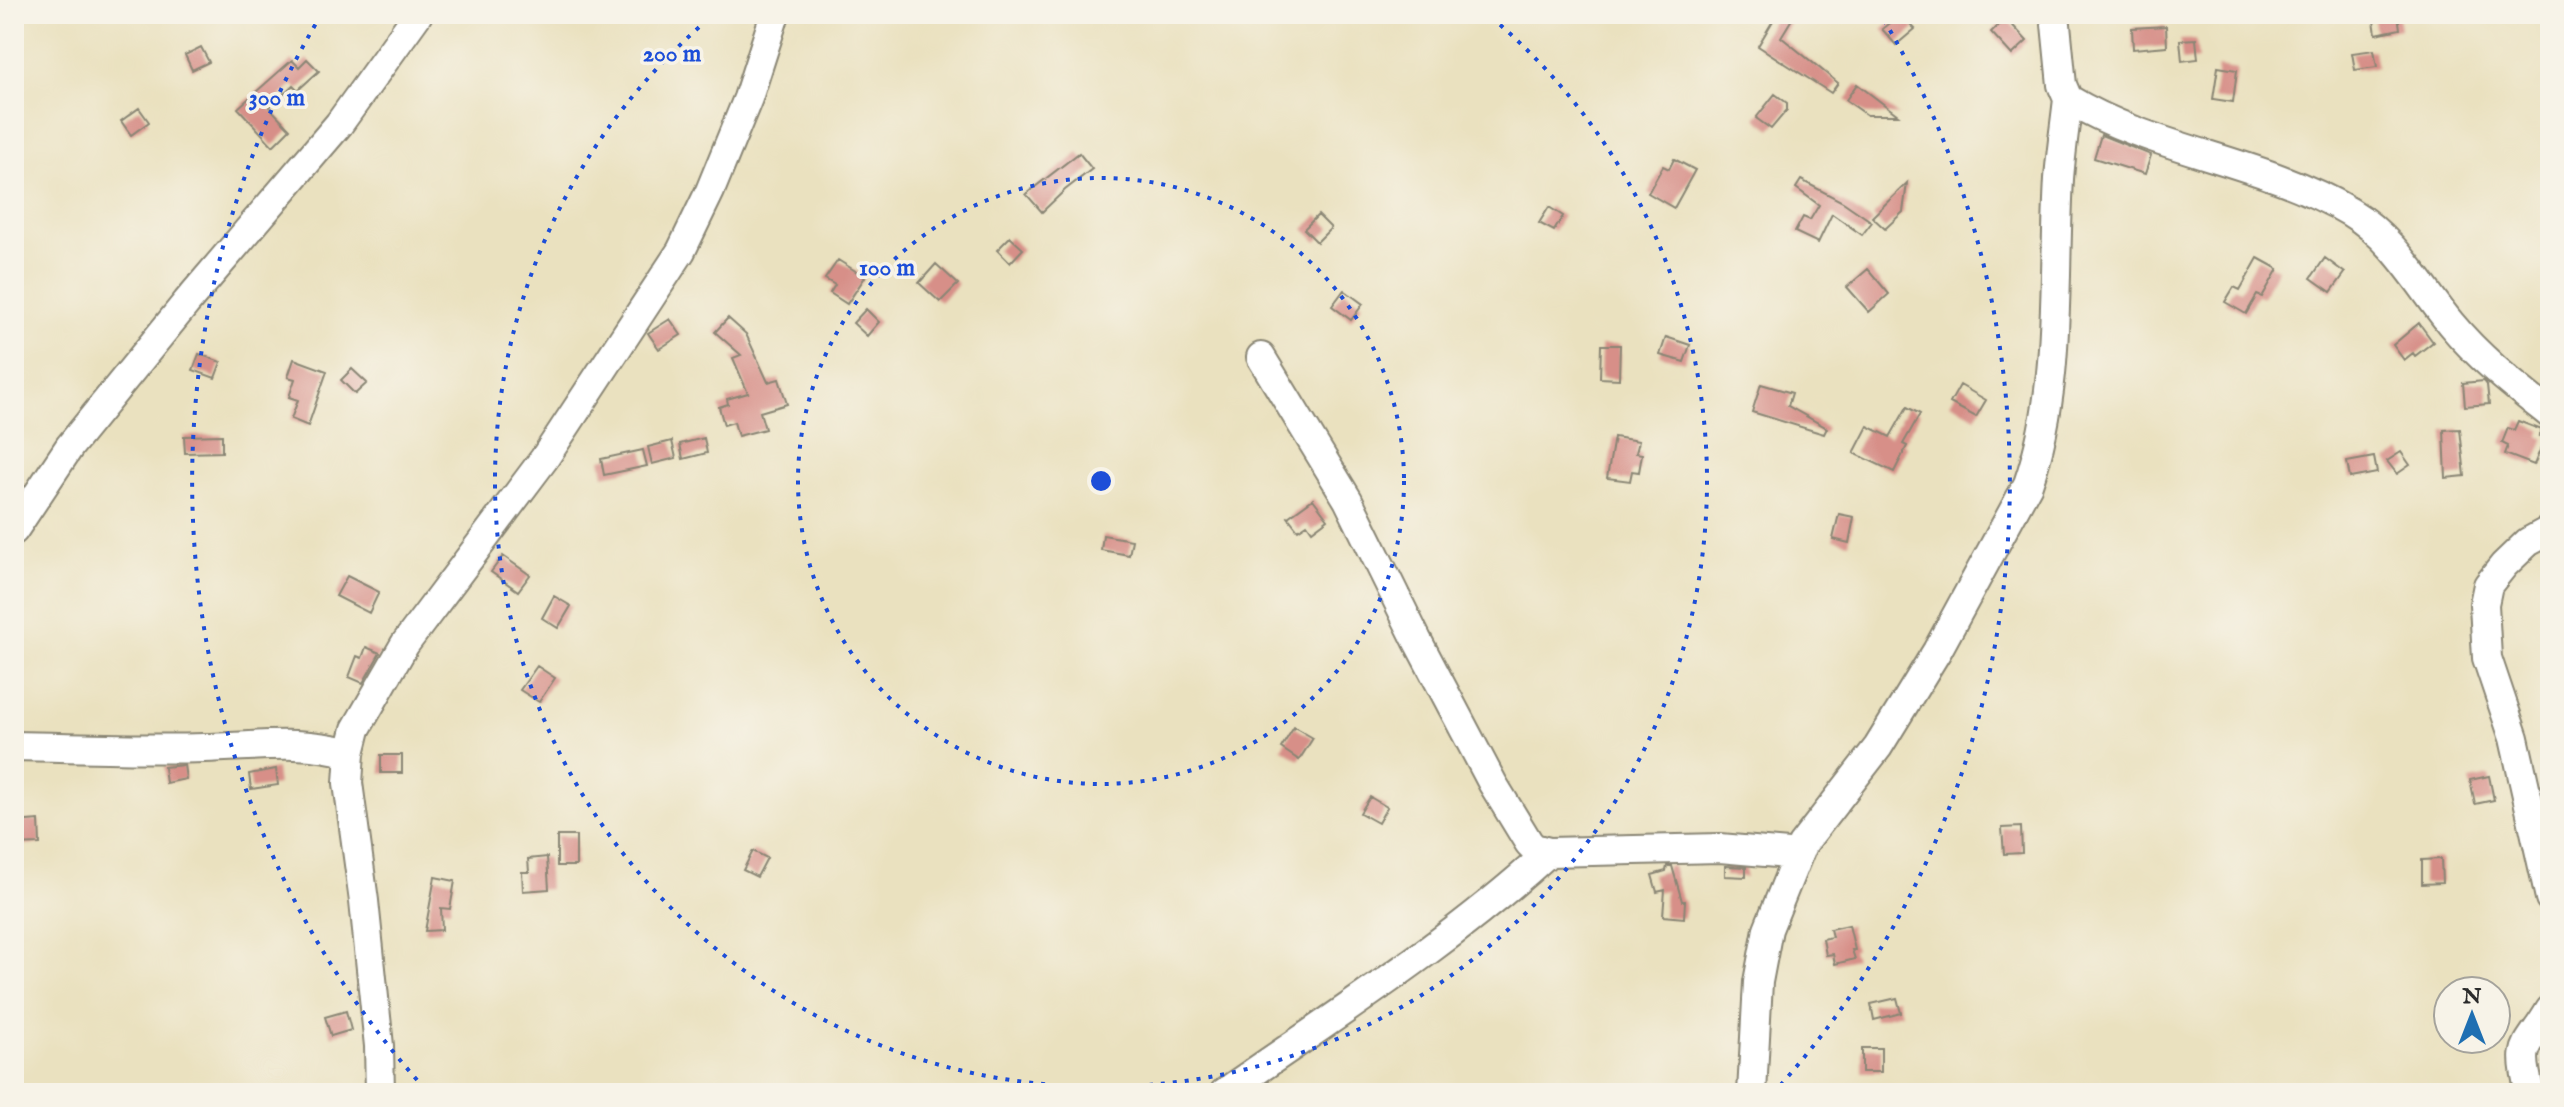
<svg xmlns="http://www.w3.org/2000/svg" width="2564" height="1107" viewBox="0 0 2564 1107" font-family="'IM FELL English',serif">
	<rect width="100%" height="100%" fill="#f7f3e8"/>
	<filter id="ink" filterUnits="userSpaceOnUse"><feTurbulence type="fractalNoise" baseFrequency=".0125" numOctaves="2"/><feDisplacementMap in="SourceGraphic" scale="16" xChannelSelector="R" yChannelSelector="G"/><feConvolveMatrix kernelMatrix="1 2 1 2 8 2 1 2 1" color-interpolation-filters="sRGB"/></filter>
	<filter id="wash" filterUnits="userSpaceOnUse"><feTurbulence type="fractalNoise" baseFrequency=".006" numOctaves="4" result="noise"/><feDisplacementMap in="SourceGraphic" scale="32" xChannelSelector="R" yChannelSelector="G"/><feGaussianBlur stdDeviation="1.8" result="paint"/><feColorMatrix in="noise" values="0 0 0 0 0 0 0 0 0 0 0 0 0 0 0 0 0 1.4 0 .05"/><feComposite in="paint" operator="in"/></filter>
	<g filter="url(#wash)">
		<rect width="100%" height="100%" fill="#eae1bf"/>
		<g id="blocks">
			<path fill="#d78f88" d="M 1777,14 L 1795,14 L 1781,37 L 1838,83 L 1831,93 L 1758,46 Z
				M 1900,14 L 1915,29 L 1896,45 L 1882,29 Z
				M 2373,14 L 2398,14 L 2400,29 L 2376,34 Z
				M 2006,18 L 2027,41 L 2012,55 L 1991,32 Z
				M 2166,26 L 2167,46 L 2133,49 L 2132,28 Z
				M 2196,39 L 2198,59 L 2182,61 L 2180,40 Z
				M 201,47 L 209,62 L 192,70 L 185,55 Z
				M 2374,50 L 2377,67 L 2355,70 L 2352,53 Z
				M 307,59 L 319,71 L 298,90 L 293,85 L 269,107 L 290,129 L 273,146 L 238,108 L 292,60 L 299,67 Z
				M 2218,67 L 2237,70 L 2233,102 L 2213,99 Z
				M 1857,84 L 1898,115 L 1867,115 L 1846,100 Z
				M 1775,94 L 1787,103 L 1787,110 L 1771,129 L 1756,118 Z
				M 139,108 L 149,122 L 131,135 L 121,121 Z
				M 2101,135 L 2151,155 L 2145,174 L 2094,158 Z
				M 1079,153 L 1092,169 L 1065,190 L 1042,212 L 1026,194 Z
				M 1674,159 L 1695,170 L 1674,208 L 1648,193 L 1663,166 L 1669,169 Z
				M 1801,180 L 1843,202 L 1872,222 L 1862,235 L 1832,214 L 1818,243 L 1795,232 L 1803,217 L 1810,220 L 1819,205 L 1796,188 Z
				M 1907,183 L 1903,212 L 1885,229 L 1872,217 Z
				M 1549,207 L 1563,216 L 1554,231 L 1539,223 Z
				M 1318,215 L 1331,228 L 1317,242 L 1304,229 Z
				M 1010,237 L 1023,249 L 1010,263 L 997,250 Z
				M 2258,258 L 2278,269 L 2262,297 L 2257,295 L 2246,314 L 2225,302 L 2234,287 L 2240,290 Z
				M 2325,258 L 2345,273 L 2331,292 L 2311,278 Z
				M 838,260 L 865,277 L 847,304 L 830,293 L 835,285 L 825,279 Z
				M 936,264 L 958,284 L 940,302 L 919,283 Z
				M 1868,269 L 1889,294 L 1869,312 L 1847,287 Z
				M 1344,290 L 1363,304 L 1351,320 L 1332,306 Z
				M 866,309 L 879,322 L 867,336 L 853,323 Z
				M 728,318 L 746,334 L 768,382 L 779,379 L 787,404 L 760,412 L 765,429 L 738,436 L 734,422 L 724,425 L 719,407 L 728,404 L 727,399 L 748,393 L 733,358 L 741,355 L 715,332 Z
				M 670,319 L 681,335 L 659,349 L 648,333 Z
				M 2419,323 L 2433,342 L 2415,356 L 2413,353 L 2404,360 L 2393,345 Z
				M 1666,337 L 1690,345 L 1684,362 L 1660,355 Z
				M 1601,345 L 1620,345 L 1619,379 L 1600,378 Z
				M 199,354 L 221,362 L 215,378 L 193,370 Z
				M 294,359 L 327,371 L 308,426 L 291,419 L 298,400 L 289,397 L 295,379 L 288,377 Z
				M 352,369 L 367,383 L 355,394 L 341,380 Z
				M 2484,381 L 2487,385 L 2489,404 L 2465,406 L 2463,383 Z
				M 1761,384 L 1792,393 L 1788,406 L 1827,428 L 1824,434 L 1752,412 Z
				M 1960,385 L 1986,400 L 1976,417 L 1950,403 Z
				M 1907,407 L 1920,414 L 1903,444 L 1907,446 L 1894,472 L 1854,453 L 1868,426 L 1890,437 Z
				M 2518,421 L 2542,430 L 2539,436 L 2545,438 L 2534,465 L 2505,454 L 2508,446 L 2502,443 L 2508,428 L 2514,430 Z
				M 2460,429 L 2465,476 L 2446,478 L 2444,430 Z
				M 222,435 L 222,452 L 185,453 L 184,436 Z
				M 1614,437 L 1639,441 L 1636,453 L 1642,454 L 1639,472 L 1632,471 L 1630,481 L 1607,478 Z
				M 704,438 L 707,453 L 683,459 L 680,444 Z
				M 672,441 L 676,458 L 652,464 L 648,447 Z
				M 643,450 L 647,466 L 604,475 L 601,459 Z
				M 2401,452 L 2410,465 L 2397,474 L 2387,461 Z
				M 2374,457 L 2377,473 L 2350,478 L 2347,462 Z
				M 1313,499 L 1328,519 L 1312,531 L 1307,524 L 1298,530 L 1288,517 Z
				M 1839,514 L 1854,517 L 1849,543 L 1833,539 Z
				M 1103,535 L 1132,540 L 1129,555 L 1101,550 Z
				M 503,556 L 530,575 L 518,591 L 491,572 Z
				M 347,576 L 379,592 L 369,613 L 336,596 Z
				M 554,596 L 571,606 L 558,628 L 542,618 Z
				M 366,647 L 380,653 L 363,683 L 349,677 L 357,656 L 362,658 Z
				M 537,666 L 555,678 L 539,702 L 520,690 Z
				M 1294,727 L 1313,738 L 1299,760 L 1281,748 Z
				M 381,755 L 402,755 L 402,773 L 381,773 Z
				M 184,765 L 186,779 L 166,783 L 164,767 Z
				M 276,769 L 278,785 L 251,789 L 249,774 Z
				M 2489,776 L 2494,800 L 2475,804 L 2470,780 Z
				M 1370,797 L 1387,807 L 1378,823 L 1360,813 Z
				M 39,820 L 40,844 L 14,845 L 14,822 Z
				M 2021,827 L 2022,853 L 2004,854 L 2002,828 Z
				M 557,836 L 576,836 L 576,866 L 557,866 Z
				M 753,851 L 767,858 L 757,877 L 743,870 Z
				M 547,857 L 549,889 L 523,891 L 522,872 L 529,872 L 528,859 Z
				M 2441,859 L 2442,883 L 2422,884 L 2422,860 Z
				M 1667,866 L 1672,866 L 1682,901 L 1685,901 L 1684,918 L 1663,916 L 1665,890 L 1657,892 L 1652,875 L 1666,871 Z
				M 1725,866 L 1746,867 L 1746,877 L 1725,876 Z
				M 435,877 L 455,881 L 450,909 L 441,908 L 442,930 L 425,931 Z
				M 1849,925 L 1855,950 L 1852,950 L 1855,959 L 1835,964 L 1833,954 L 1826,955 L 1823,939 L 1832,937 L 1830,929 Z
				M 1897,998 L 1901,1013 L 1874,1020 L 1871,1004 Z
				M 346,1011 L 351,1030 L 331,1036 L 325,1017 Z
				M 1862,1048 L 1881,1048 L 1881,1072 L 1862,1072 Z"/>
		</g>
	</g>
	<g filter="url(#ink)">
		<use href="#blocks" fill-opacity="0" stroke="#8a8675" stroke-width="2"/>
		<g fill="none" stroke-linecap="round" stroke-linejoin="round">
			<g stroke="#8a8675" stroke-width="32">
				<path id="minor" d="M 2055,14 L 2062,85 L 2068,99 C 2156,152 2261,159 2350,212 C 2395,239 2419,285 2451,324 C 2480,359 2515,386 2550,414
					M 1261,357 L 1348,500 L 1417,640 L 1493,784 L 1529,843 L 1534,848 L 1549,852 L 1720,848 L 1788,854 L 1796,860
					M 14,530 L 70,446 L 187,302 L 339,124 L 418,14
					M 2550,530 L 2528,542 L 2504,565 L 2488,585 L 2484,604 L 2487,658 L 2514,738 L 2550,898
					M 14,746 C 77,747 141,750 204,748 C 256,747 299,739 350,753
					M 380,1093 L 379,1046 L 364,901 L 348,783 L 350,753 L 356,729 L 405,644 L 544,459 L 681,251 L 710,191 L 748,98 L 775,14
					M 1224,1093 C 1334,1016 1450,943 1549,852
					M 1752,1093 L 1758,982 L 1768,929 L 1802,845 L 1878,747 L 1937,651 L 2028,484 C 2062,386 2053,282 2059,179 C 2061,152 2065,126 2068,99
					M 2530,1093 C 2517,1042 2526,1051 2550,1010"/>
			</g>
			<use href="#minor" stroke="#fff" stroke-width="28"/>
		</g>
	</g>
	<g fill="none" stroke="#1d4ed8" stroke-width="4" stroke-dasharray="4 8">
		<circle cx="1101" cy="481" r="303"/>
		<path d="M1491 17A606 606 0 1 1 711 17"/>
		<path d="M425 1089A909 909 0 0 1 318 20M1884 20A909 909 0 0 1 1777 1089"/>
	</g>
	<circle cx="1101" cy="481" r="12" fill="#1d4ed8" stroke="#f7f3e8" stroke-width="4"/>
	<g font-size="24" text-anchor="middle" font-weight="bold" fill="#1d4ed8" stroke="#f7f3e8" stroke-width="7" stroke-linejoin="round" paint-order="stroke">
		<text x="672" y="61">200 m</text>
		<text x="277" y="105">300 m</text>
		<text x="887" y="275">100 m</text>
	</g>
	<rect width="2564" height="1107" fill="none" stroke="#f7f3e8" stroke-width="48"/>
	<g transform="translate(2472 1015)"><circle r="38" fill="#f7f3e8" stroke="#a5a39c" stroke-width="2"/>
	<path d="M0-6L14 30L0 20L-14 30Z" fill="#1f6fb2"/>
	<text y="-12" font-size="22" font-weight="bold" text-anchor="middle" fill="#2b2b2b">N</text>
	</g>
</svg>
